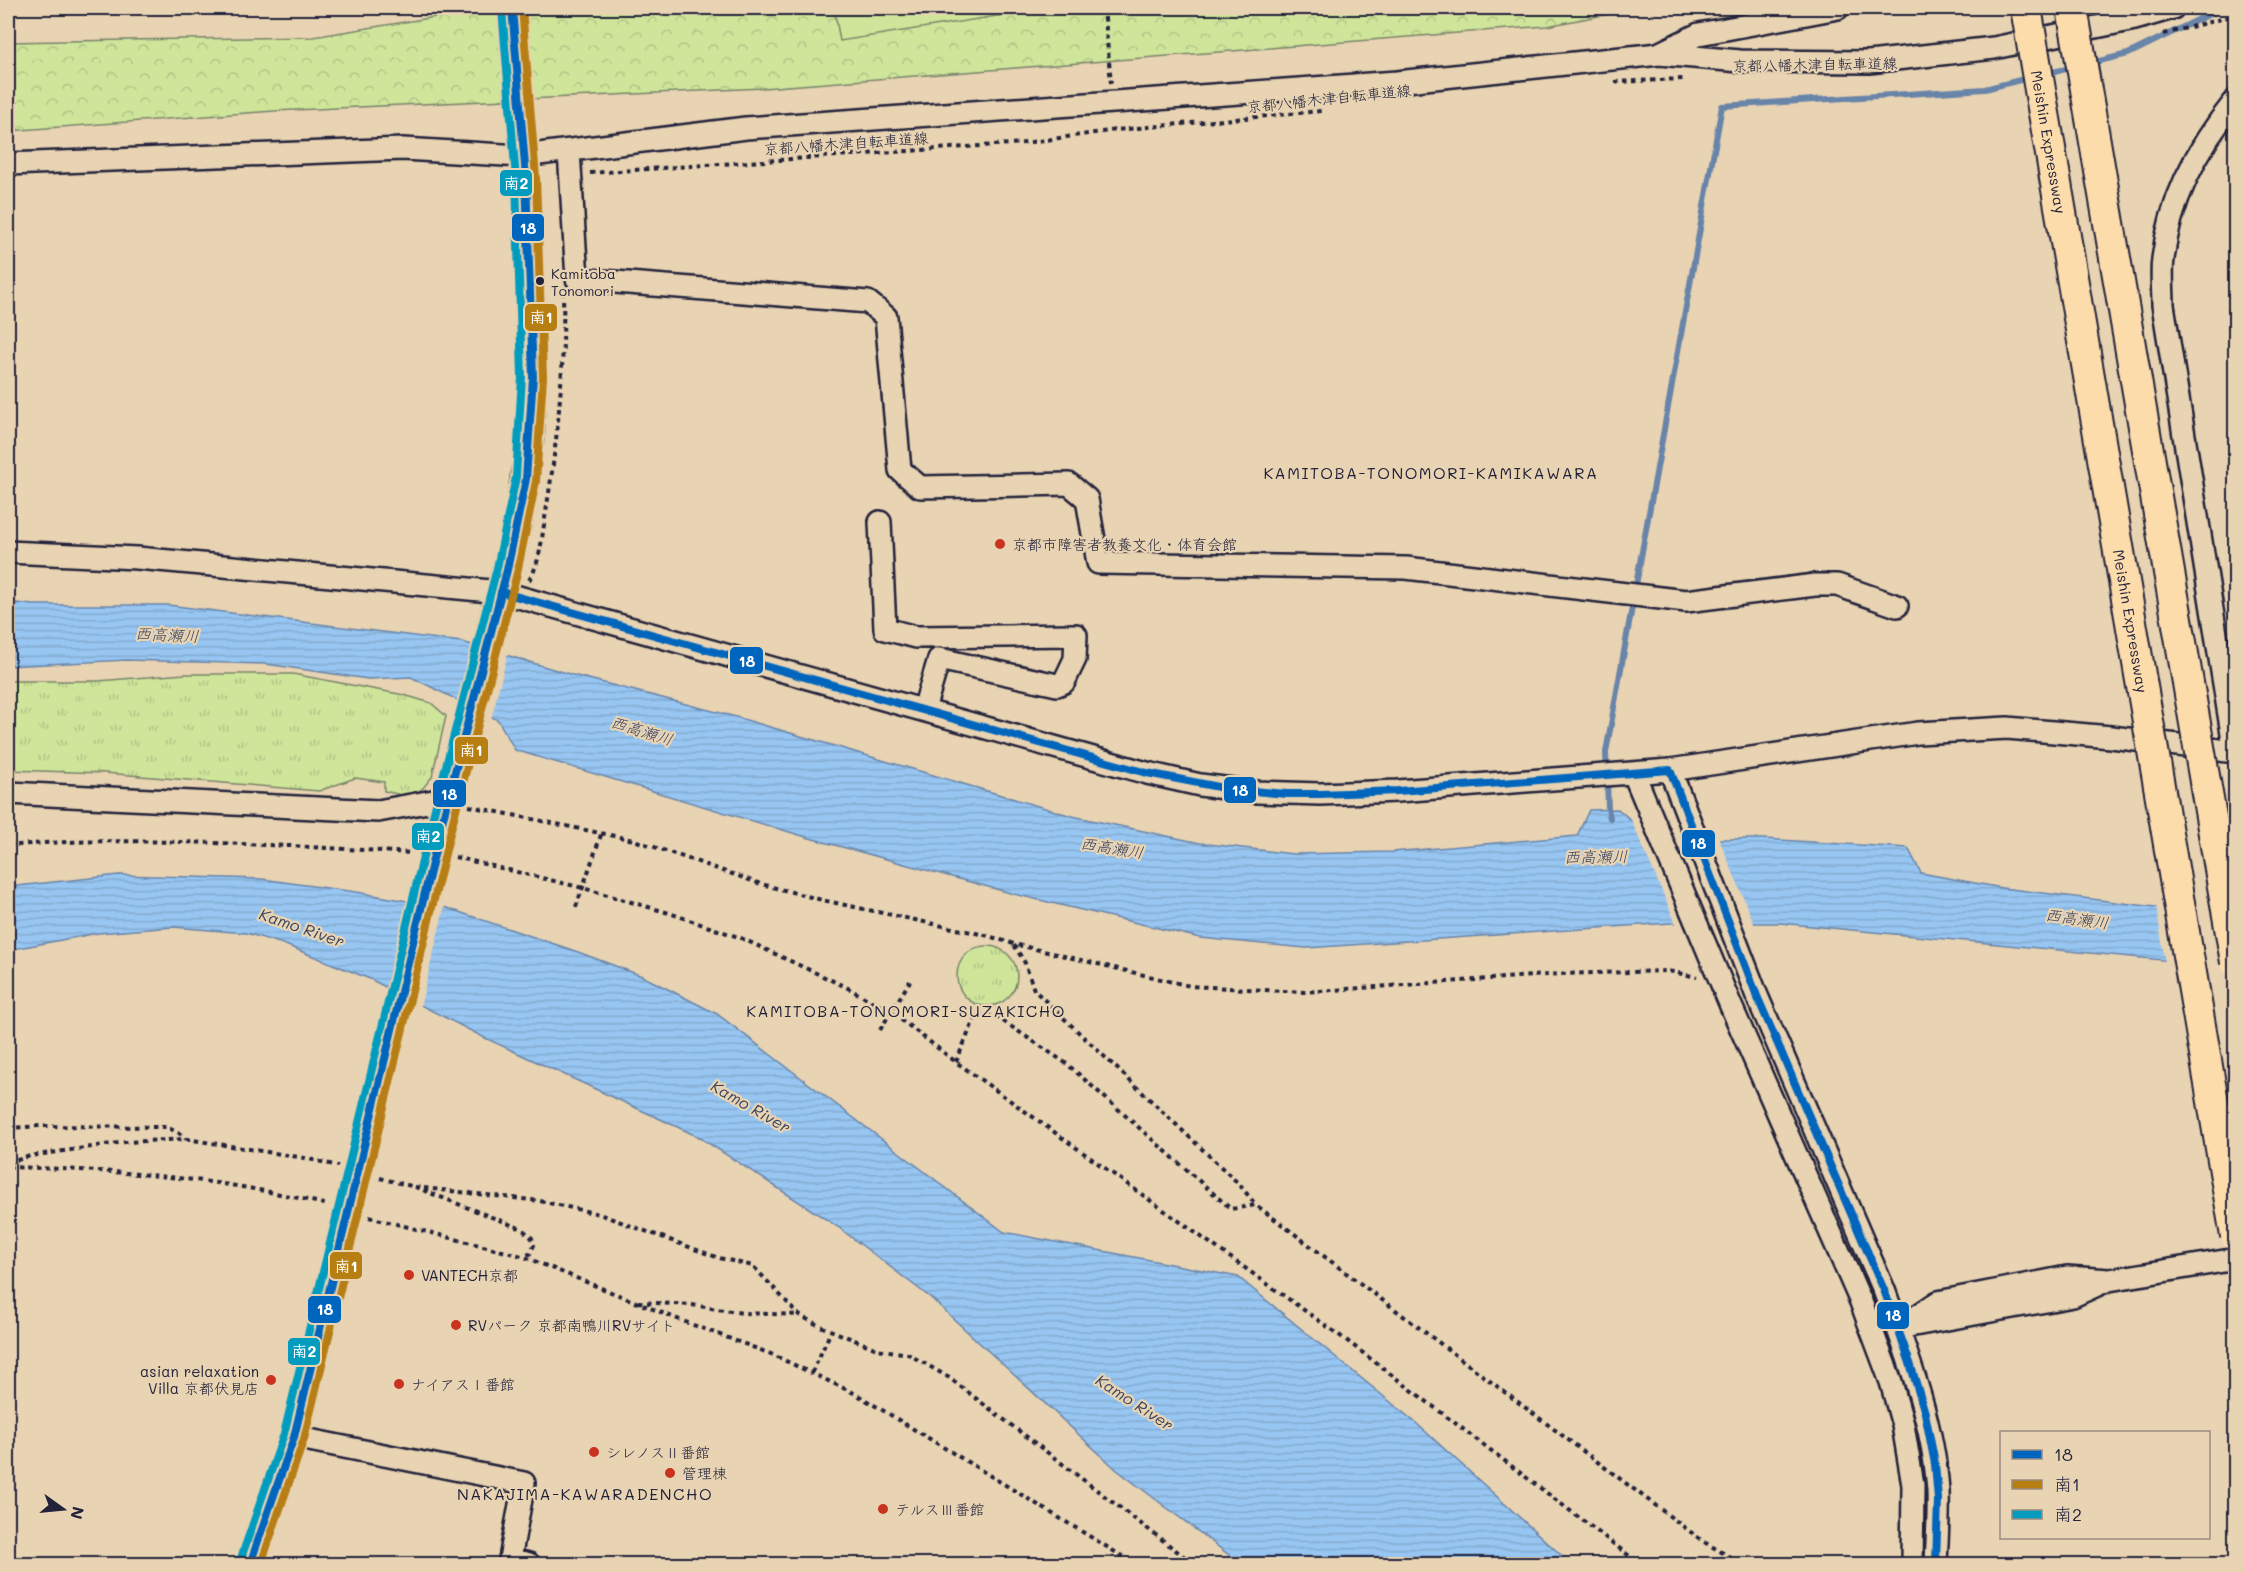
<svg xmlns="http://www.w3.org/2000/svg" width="2243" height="1572" viewBox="0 0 2243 1572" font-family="Mali,'Klee One',sans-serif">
	<defs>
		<pattern id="grass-tufts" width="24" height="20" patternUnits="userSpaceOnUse" patternTransform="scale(1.5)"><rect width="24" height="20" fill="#cee59a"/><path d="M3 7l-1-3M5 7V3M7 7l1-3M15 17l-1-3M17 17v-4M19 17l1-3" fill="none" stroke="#b1c486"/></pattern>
		<pattern id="park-crowns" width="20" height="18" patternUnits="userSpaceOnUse" patternTransform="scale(1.5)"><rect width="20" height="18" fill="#cee59a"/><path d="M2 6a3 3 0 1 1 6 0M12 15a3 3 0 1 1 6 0" fill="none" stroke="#b1c486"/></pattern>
		<pattern id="water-rules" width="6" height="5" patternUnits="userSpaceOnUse" patternTransform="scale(1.5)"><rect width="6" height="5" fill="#97c6f2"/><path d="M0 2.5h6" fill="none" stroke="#82aad0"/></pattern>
	</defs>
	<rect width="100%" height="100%" fill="#e8d3b2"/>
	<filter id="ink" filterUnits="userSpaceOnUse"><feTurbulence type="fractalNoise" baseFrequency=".0167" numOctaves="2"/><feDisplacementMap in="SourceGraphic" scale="12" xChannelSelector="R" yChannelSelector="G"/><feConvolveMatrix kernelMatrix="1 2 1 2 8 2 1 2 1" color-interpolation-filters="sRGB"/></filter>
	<g filter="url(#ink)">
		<path fill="url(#grass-tufts)" stroke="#78846a" stroke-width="1.5" d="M 185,674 L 293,674 L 404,695 L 431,703 L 446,716 L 432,777 L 423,788 L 410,797 L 384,791 L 384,782 L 355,778 L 319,791 L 105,773 L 8,770 L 8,681 L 98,681 Z
			M957 976a30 30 0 1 1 60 0a30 30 0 1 1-60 0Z"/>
		<path fill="url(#park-crowns)" stroke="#78846a" stroke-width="1.5" d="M 475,8 L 1640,8 L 1547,26 L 763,88 L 274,111 L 8,131 L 8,42 L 313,37 L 454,14 Z"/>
		<path fill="#cee59a" stroke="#78846a" stroke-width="1.5" d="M 834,8 L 1047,8 L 840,41 Z"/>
		<path fill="url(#water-rules)" stroke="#6884a9" stroke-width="1.5" d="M 8,602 L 33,605 L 168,605 L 462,642 L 573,675 L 736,717 L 1072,816 L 1200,843 L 1293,854 L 1392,852 L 1577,836 L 1589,810 L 1618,809 L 1653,839 L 1763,839 L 1908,848 L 1921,873 L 2002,888 L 2235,917 L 2235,967 L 1780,923 L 1671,923 L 1306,948 L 1200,938 L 1014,894 L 813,839 L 515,750 L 498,720 L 411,677 L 368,679 L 266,664 L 127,660 L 8,666 Z
			M 119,875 L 262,879 L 356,892 L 447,908 L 578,952 L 642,976 L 717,1014 L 1004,1232 L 1238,1277 L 1416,1423 L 1571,1564 L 1241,1564 L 1117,1470 L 931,1298 L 838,1227 L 699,1137 L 483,1037 L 370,979 L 283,944 L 246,933 L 173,927 L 98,933 L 8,950 L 8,887 Z"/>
		<path fill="#e8d3b2" d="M 497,649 L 508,652 L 491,720 L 481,715 Z
			M 1629,815 L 1654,836 L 1718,836 L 1755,926 L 1677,926 Z
			M 436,903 L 445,905 L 420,1008 L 412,1004 Z
			M 2156,904 L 2236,914 L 2236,970 L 2165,963 Z"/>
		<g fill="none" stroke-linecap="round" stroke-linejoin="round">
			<path stroke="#6884a9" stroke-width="6" d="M 2091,63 L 2128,54 L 2222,8
				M 2044,74 L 2075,67
				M 1610,818 L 1608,808 L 1606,752 L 1722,106 L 1985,89 L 2028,78"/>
			<g stroke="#22223b" stroke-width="26">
				<path id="minor" d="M 1660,53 L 1699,34 L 1838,8
					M 569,151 L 577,279 L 868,302 L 886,317 L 900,470 L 920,487 L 1069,484 L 1087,499 L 1098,563 L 1406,568 L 1686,601 L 1815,585 L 1837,585 L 1897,606
					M 8,164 L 403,149 L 523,156 L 746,128 L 1397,82 L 1659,54 L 1740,61 L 1869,62 L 1994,48 L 2135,19 L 2173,8
					M 880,522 L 885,629 L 916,637 L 1076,635 L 1075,659 L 1064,682 L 1057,685 L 939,659 L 924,709
					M 8,552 L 137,558 L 501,592 L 1147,773 L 1200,785 L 1257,792 L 1320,794 L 1398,791 L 1670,770 L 1918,733 L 2007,728 L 2111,737 L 2236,752
					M 2235,752 L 2163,305 C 2163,290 2161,274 2163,259 C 2170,199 2198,146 2236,100
					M 1670,770 L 1757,996 L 1884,1290 C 1907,1354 1933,1421 1938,1490 C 1939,1515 1937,1540 1936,1564
					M 1634,774 L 1731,1006 L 1861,1302 L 1891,1382 L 1903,1425 L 1913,1485 L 1912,1564
					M 8,793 L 378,811 L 433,801 L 448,801
					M 1909,1326 L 2073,1296 L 2106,1281
					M 1898,1329 L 1938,1302 L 2067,1277 L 2109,1280 L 2236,1259
					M 294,1437 L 524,1483 L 510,1559 L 529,1564"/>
			</g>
			<g stroke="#22223b" stroke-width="30">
				<path id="major" d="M 440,830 L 518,523 L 530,438 L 533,377 L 526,178 L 512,8
					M 250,1564 L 294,1437 L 351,1203"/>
			</g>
			<path stroke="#22223b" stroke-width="4" stroke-dasharray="4.5 4.5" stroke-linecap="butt" d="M 1104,8 L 1111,83
				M 2164,34 L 2236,15
				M 1615,82 L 1683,79
				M 590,173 L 1024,143 L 1116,130 L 1321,111
				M 529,580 C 540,564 542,537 545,518 C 557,445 565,369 563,294
				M 469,806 L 634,840 L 761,884 L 822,900 L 985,935 L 1014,944 L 1190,986 L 1304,992 L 1561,974 L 1668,971 L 1697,977
				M 8,846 C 66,840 123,841 182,842 C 258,844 335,848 411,853
				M 455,857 L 583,888 L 669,913 L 741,938 L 846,987 L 891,1012 L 956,1062 L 1346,1340 L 1640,1564
				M 576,907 L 602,832
				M 1014,945 L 1025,963 L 1034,990 L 1239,1184 L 1256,1205
				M 880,1030 L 910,981
				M 956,1062 L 977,1013 L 997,1017 L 1067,1064 L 1231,1209 L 1256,1205 L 1704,1542 L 1742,1564
				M 8,1128 L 41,1126 L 166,1127 L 179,1133 L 186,1139
				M 8,1163 L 30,1156 L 125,1142 L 187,1139 L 305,1158 L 338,1166
				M 8,1167 C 116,1170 222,1178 328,1205
				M 380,1178 L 415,1187 L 522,1229 L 532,1238 L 534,1245 L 530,1254 L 523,1256
				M 415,1187 L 540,1201 L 599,1214 L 719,1258 L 753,1266 L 799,1315 L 820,1326 L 877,1349 L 908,1354 L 948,1377 L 1194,1564
				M 369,1217 L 522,1256 L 680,1320 L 771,1354 L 856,1394 L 1135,1564
				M 638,1302 L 692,1305 L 743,1313 L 799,1315
				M 812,1373 L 831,1331"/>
			<use href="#minor" stroke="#e8d3b2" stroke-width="21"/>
			<use href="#major" stroke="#fddcac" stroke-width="26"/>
			<g stroke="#22223b" stroke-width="30" stroke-linecap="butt">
				<path id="major-bridge" d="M 351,1203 L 440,830"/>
			</g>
			<g stroke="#22223b" stroke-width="34" stroke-linecap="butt">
				<g id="highway-bridge">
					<path id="s1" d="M 2026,8 L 2236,1236"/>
					<path d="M 2072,8 L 2236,962"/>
				</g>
			</g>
			<use href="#major-bridge" stroke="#fddcac" stroke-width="26"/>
			<use href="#highway-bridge" stroke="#fddcac" stroke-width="30"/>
			<g stroke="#e8d3b2" stroke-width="12">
				<path id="bus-1" d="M 501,592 L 1147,773 L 1229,789 L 1287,794 L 1320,794 L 1398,791 L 1670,770 L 1757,996 L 1884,1290 L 1910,1363 L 1925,1413 L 1935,1464 L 1938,1499 L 1936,1564
					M 250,1564 L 294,1437 L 440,830 L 507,570 L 526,479 L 533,377 L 526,178 L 512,8"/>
			</g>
			<g stroke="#e8d3b2" stroke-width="12">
				<path id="bus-2" d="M 261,1564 L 304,1439 L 450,833 L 517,573 L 536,481 L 543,377 L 536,178 L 522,8"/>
			</g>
			<g stroke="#e8d3b2" stroke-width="12">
				<path id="bus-3" d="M 240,1561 L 284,1434 L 430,828 L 497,568 L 516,477 L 522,377 L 516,179 L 502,9"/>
			</g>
			<use href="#bus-1" stroke="#0065bd" stroke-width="8"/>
			<use href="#bus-2" stroke="#b77e12" stroke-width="8"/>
			<use href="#bus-3" stroke="#039cbf" stroke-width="8"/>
		</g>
	</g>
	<circle fill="#22223b" stroke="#e8d3b2" stroke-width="2" cx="540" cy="281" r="5"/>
	<g fill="#c8321e" stroke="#e8d3b2" stroke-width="2">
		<circle cx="1000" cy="544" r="6"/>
		<circle cx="409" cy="1275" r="6"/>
		<circle cx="456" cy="1325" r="6"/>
		<circle cx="271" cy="1380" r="6"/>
		<circle cx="399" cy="1384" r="6"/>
		<circle cx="594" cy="1452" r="6"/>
		<circle cx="670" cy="1473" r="6"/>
		<circle cx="883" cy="1509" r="6"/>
	</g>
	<g text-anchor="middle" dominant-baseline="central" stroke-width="4.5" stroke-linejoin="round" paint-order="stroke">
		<g font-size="14" fill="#22223b" stroke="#e8d3b2" text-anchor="start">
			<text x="551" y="273">Kamitoba<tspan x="551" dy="17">Tonomori</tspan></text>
		</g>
		<g font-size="15" fill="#22223b" stroke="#e8d3b2">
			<text transform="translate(1815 64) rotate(-1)">京都八幡木津自転車道線</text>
			<text transform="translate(1329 98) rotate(-6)">京都八幡木津自転車道線</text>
			<text transform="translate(846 143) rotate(-4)">京都八幡木津自転車道線</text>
			<text stroke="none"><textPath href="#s1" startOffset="136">Meishin Expressway</textPath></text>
			<text stroke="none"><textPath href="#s1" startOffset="622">Meishin Expressway</textPath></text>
		</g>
		<g font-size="15" fill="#22223b" stroke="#e8d3b2" text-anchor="start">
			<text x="1012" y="544">京都市障害者教養文化・体育会館</text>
			<text x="421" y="1275">VANTECH京都</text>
			<text x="468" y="1325">RVパーク 京都南鴨川RVサイト</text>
			<text x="259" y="1371" text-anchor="end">asian relaxation<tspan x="259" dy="17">Villa 京都伏見店</tspan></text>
			<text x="411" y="1384">ナイアスⅠ番館</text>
			<text x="606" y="1452">シレノスⅡ番館</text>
			<text x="682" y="1473">管理棟</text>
			<text x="895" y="1509">テルスⅢ番館</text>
		</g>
		<g font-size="16" letter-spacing="1.5" fill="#22223b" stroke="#e8d3b2">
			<text x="1431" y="472">KAMITOBA-TONOMORI-KAMIKAWARA</text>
			<text x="906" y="1010">KAMITOBA-TONOMORI-SUZAKICHO</text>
			<text x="585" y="1493">NAKAJIMA-KAWARADENCHO</text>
		</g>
		<g font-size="16" font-style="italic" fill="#394360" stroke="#e8d3b2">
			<text transform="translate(167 634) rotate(3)">西高瀬川</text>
			<text transform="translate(642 730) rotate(17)">西高瀬川</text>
			<text transform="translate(1112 847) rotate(9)">西高瀬川</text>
			<text transform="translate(1596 856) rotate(-1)">西高瀬川</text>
			<text transform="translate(2077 918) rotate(8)">西高瀬川</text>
			<text transform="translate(302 927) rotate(19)">Kamo River</text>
			<text transform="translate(751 1106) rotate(30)">Kamo River</text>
			<text transform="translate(1135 1402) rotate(33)">Kamo River</text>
		</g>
	</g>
	<g stroke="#e8d3b2" stroke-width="2">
		<rect x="499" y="169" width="34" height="28" rx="6" fill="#039cbf"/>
		<rect x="511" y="213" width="34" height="29" rx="6" fill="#0065bd"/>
		<rect x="524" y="303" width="34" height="29" rx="6" fill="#b77e12"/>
		<rect x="729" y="646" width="35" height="29" rx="6" fill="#0065bd"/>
		<rect x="454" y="736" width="35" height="29" rx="6" fill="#b77e12"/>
		<rect x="1223" y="776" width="34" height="28" rx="6" fill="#0065bd"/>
		<rect x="432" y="779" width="35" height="29" rx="6" fill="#0065bd"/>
		<rect x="411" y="822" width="34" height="29" rx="6" fill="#039cbf"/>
		<rect x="1681" y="829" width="35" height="29" rx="6" fill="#0065bd"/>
		<rect x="329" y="1251" width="34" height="29" rx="6" fill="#b77e12"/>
		<rect x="307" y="1295" width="35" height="29" rx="6" fill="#0065bd"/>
		<rect x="1876" y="1301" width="34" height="29" rx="6" fill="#0065bd"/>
		<rect x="287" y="1337" width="34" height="29" rx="6" fill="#039cbf"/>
	</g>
	<g font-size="16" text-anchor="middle" font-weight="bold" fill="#fff">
		<text x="516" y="189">南2</text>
		<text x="528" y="234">18</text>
		<text x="541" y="323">南1</text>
		<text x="747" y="667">18</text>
		<text x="471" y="756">南1</text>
		<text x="1240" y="796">18</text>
		<text x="449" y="800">18</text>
		<text x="428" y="842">南2</text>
		<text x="1698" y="849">18</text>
		<text x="346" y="1272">南1</text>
		<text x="325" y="1315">18</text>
		<text x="1893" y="1321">18</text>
		<text x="304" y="1357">南2</text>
	</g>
	<rect width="2243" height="1572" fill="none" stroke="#e8d3b2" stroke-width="30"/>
	<rect x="15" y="15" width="2213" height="1542" fill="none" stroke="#22223b" stroke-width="2" filter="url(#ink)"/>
	<rect x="2000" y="1431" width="210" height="108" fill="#e8d3b2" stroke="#998c82" stroke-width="1.5"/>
	<rect x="2012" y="1450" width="30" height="9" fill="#0065bd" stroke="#998c82" stroke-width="1.5"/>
	<text x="2054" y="1461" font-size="18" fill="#22223b">18</text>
	<rect x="2012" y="1480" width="30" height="9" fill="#b77e12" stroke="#998c82" stroke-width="1.5"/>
	<text x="2054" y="1491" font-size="18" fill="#22223b">南1</text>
	<rect x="2012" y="1510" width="30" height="9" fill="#039cbf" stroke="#998c82" stroke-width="1.5"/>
	<text x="2054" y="1521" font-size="18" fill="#22223b">南2</text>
	<g transform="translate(63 1509) rotate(105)" stroke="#e8d3b2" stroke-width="4.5" paint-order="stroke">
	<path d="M0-4.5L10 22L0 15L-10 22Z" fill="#22223b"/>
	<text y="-9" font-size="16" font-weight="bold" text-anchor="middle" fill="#22223b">N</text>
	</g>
</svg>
